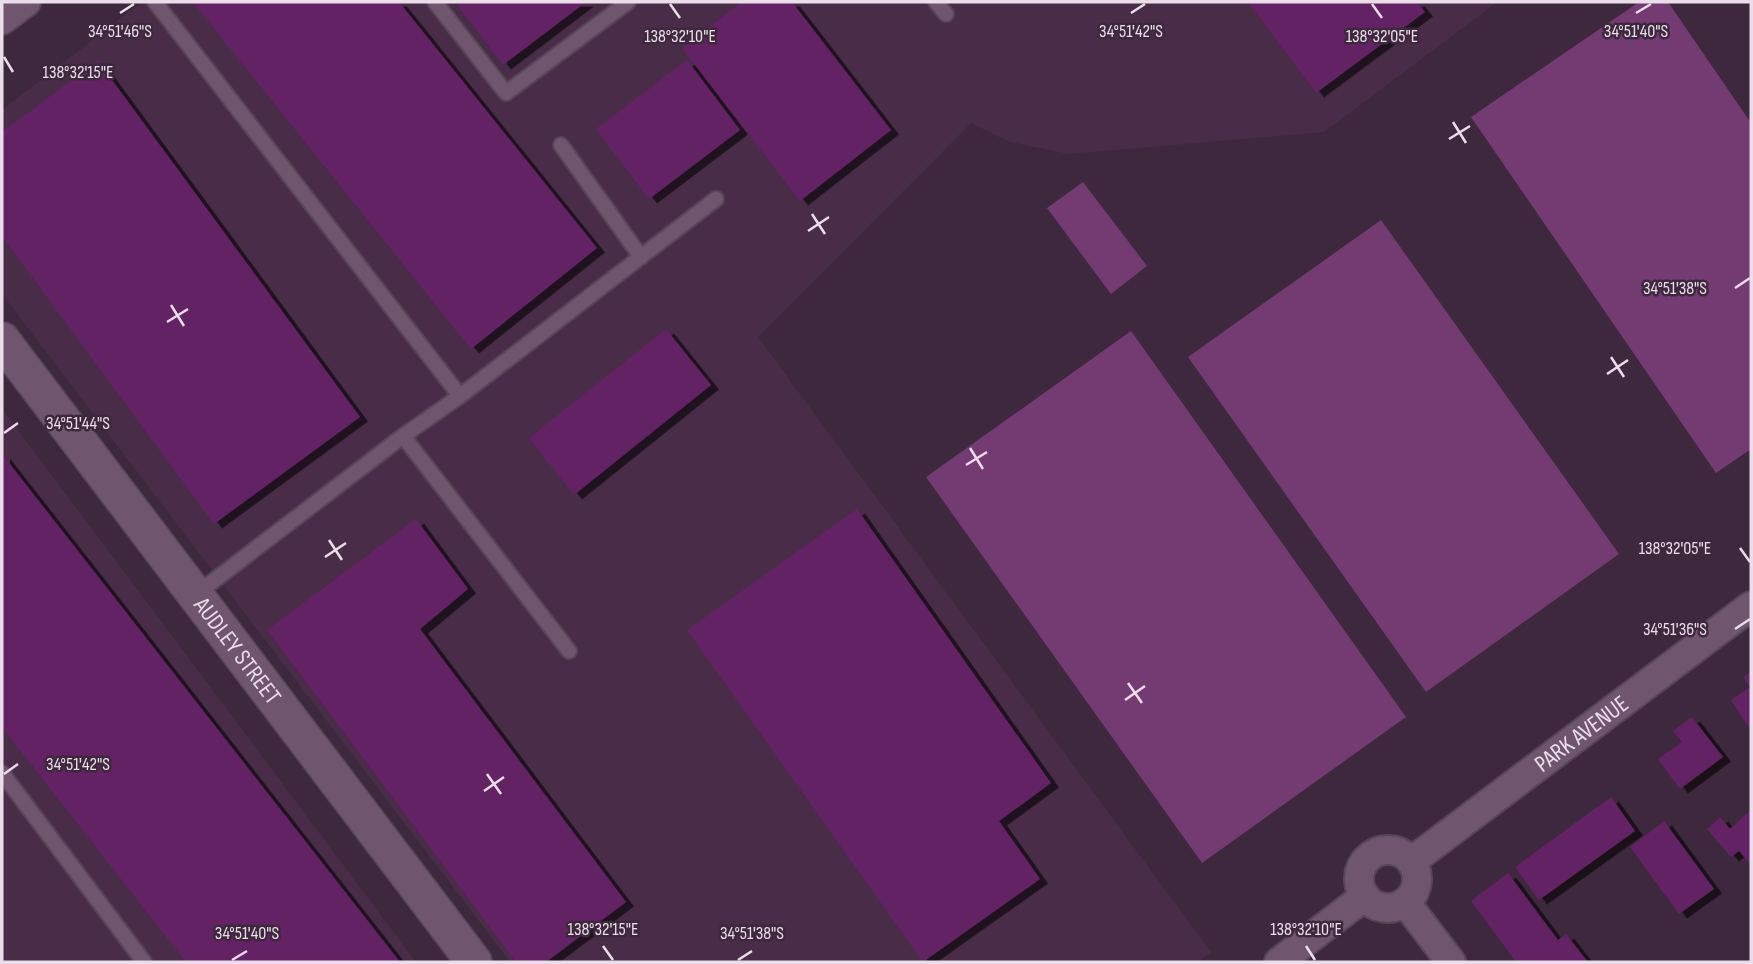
<svg xmlns="http://www.w3.org/2000/svg" width="1753" height="964" viewBox="0 0 1753 964" font-family="'Sofia Sans Condensed',sans-serif">
	<defs>
		<filter id="shadow"><feDropShadow dx="8" dy="4.5" stdDeviation="0" flood-color="#0009"/></filter>
	</defs>
	<rect width="100%" height="100%" fill="#3e283d"/>
	<path fill="#492d48" d="M 142,2 L 1497,2 L 1324,132 L 1068,154 L 1007,141 L 971,123 L 758,337 L 1211,952 L 1198,962 L 510,962 L 2,294 L 2,110 Z
		M 2,409 L 416,962 L 2,962 Z"/>
	<path fill="#733b72" d="M 1639,2 L 1668,2 L 1751,123 L 1751,449 L 1716,473 L 1471,117 Z
		M 1083,182 L 1147,266 L 1111,294 L 1047,208 Z
		M 1381,220 L 1619,554 L 1426,692 L 1188,357 Z
		M 1131,331 L 1406,717 L 1202,863 L 926,477 Z"/>
	<path fill="#632263" filter="url(#shadow)" d="M 193,2 L 399,2 L 597,248 L 471,349 Z
		M 455,2 L 586,2 L 503,65 Z
		M 742,2 L 792,2 L 891,130 L 800,201 L 682,48 Z
		M 1248,2 L 1417,2 L 1425,12 L 1316,93 Z
		M 687,60 L 740,130 L 649,199 L 596,129 Z
		M 98,61 L 360,417 L 214,524 L 2,236 L 2,132 Z
		M 666,329 L 711,385 L 574,495 L 529,438 Z
		M 2,454 L 400,962 L 186,962 L 2,727 Z
		M 857,509 L 1051,783 L 999,821 L 1040,879 L 923,962 L 687,630 Z
		M 416,519 L 468,589 L 420,629 L 626,902 L 546,962 L 516,962 L 267,630 Z
		M 1751,672 L 1751,731 L 1731,700 L 1750,687 L 1743,677 Z
		M 1692,717 L 1723,757 L 1680,789 L 1658,759 L 1682,742 L 1673,731 Z
		M 1611,797 L 1635,831 L 1539,900 L 1515,867 Z
		M 1751,810 L 1751,861 L 1749,863 L 1739,851 L 1731,857 L 1707,829 L 1720,817 L 1730,829 Z
		M 1664,821 L 1714,889 L 1679,914 L 1630,847 Z
		M 1508,873 L 1558,940 L 1566,934 L 1588,962 L 1516,962 L 1471,901 Z"/>
	<g fill="none" stroke-linecap="round" stroke-linejoin="round">
		<g stroke="#584557" stroke-width="18">
			<path id="service" d="M 155,2 L 460,396 L 716,199
				M 435,2 L 506,93 L 628,2
				M 936,2 L 946,14
				M 561,145 L 641,257
				M 403,436 L 569,651
				M 195,595 L 403,436 L 460,396
				M 2,773 L 144,962"/>
		</g>
		<g stroke="#584557" stroke-width="32">
			<g id="minor">
				<path d="M 2,20 L 26,2"/>
				<circle cx="1388" cy="879" r="29"/>
				<path id="s1" d="M 1412,861 L 1751,606"/>
				<path d="M 1405,902 L 1451,962"/>
				<path d="M 1279,962 L 1365,896"/>
			</g>
		</g>
		<g stroke="#584557" stroke-width="38">
			<g id="tertiary">
				<path id="s2" d="M 2,340 L 474,962"/>
			</g>
		</g>
		<use href="#service" stroke="#6f566e" stroke-width="14"/>
		<use href="#minor" stroke="#6f566e" stroke-width="28"/>
		<use href="#tertiary" stroke="#6f566e" stroke-width="35"/>
	</g>
	<path fill="none" stroke="#ebddea" stroke-width="2.5" d="M 670,4 L 680,18M 1372,4 L 1382,18M 120,13 L 134,4M 1131,13 L 1145,4M 1636,13 L 1651,4M 4,57 L 13,72M 1453,122 L 1466,143M 1449,139 L 1470,126M 812,214 L 825,234M 808,231 L 829,217M 1735,288 L 1750,278M 171,305 L 184,326M 167,322 L 188,309M 1611,357 L 1624,377M 1607,374 L 1628,360M 4,433 L 18,423M 970,448 L 983,469M 966,465 L 987,452M 329,540 L 342,560M 1740,548 L 1750,562M 325,557 L 346,543M 1735,629 L 1750,619M 1128,683 L 1142,703M 1125,700 L 1145,686M 4,774 L 18,764M 487,774 L 501,794M 484,791 L 504,777M 603,946 L 613,960M 1306,946 L 1315,960M 232,960 L 247,951M 738,960 L 752,951"/>
	<g text-anchor="middle" dominant-baseline="central" stroke-width="5" stroke-linejoin="round" paint-order="stroke">
		<g font-size="24" fill="#ebddea" stroke="#3e283d">
			<text stroke="none"><textPath href="#s2" startOffset="390">AUDLEY STREET</textPath></text>
			<text stroke="none"><textPath href="#s1" startOffset="212">PARK AVENUE</textPath></text>
		</g>
	</g>
	<g font-size="18" text-anchor="middle" fill="#ebddea" stroke="#3e283d" stroke-width="5" stroke-linejoin="round" paint-order="stroke">
		<text x="120" y="37">34°51'46"S</text>
		<text x="1131" y="37">34°51'42"S</text>
		<text x="1636" y="37">34°51'40"S</text>
		<text x="680" y="42">138°32'10"E</text>
		<text x="1382" y="42">138°32'05"E</text>
		<text x="78" y="78">138°32'15"E</text>
		<text x="1675" y="294">34°51'38"S</text>
		<text x="78" y="429">34°51'44"S</text>
		<text x="1675" y="554">138°32'05"E</text>
		<text x="1675" y="635">34°51'36"S</text>
		<text x="78" y="770">34°51'42"S</text>
		<text x="603" y="935">138°32'15"E</text>
		<text x="1306" y="935">138°32'10"E</text>
		<text x="247" y="939">34°51'40"S</text>
		<text x="752" y="939">34°51'38"S</text>
	</g>
	<rect width="1753" height="964" fill="none" stroke="#ebddea" stroke-width="7"/>
</svg>
